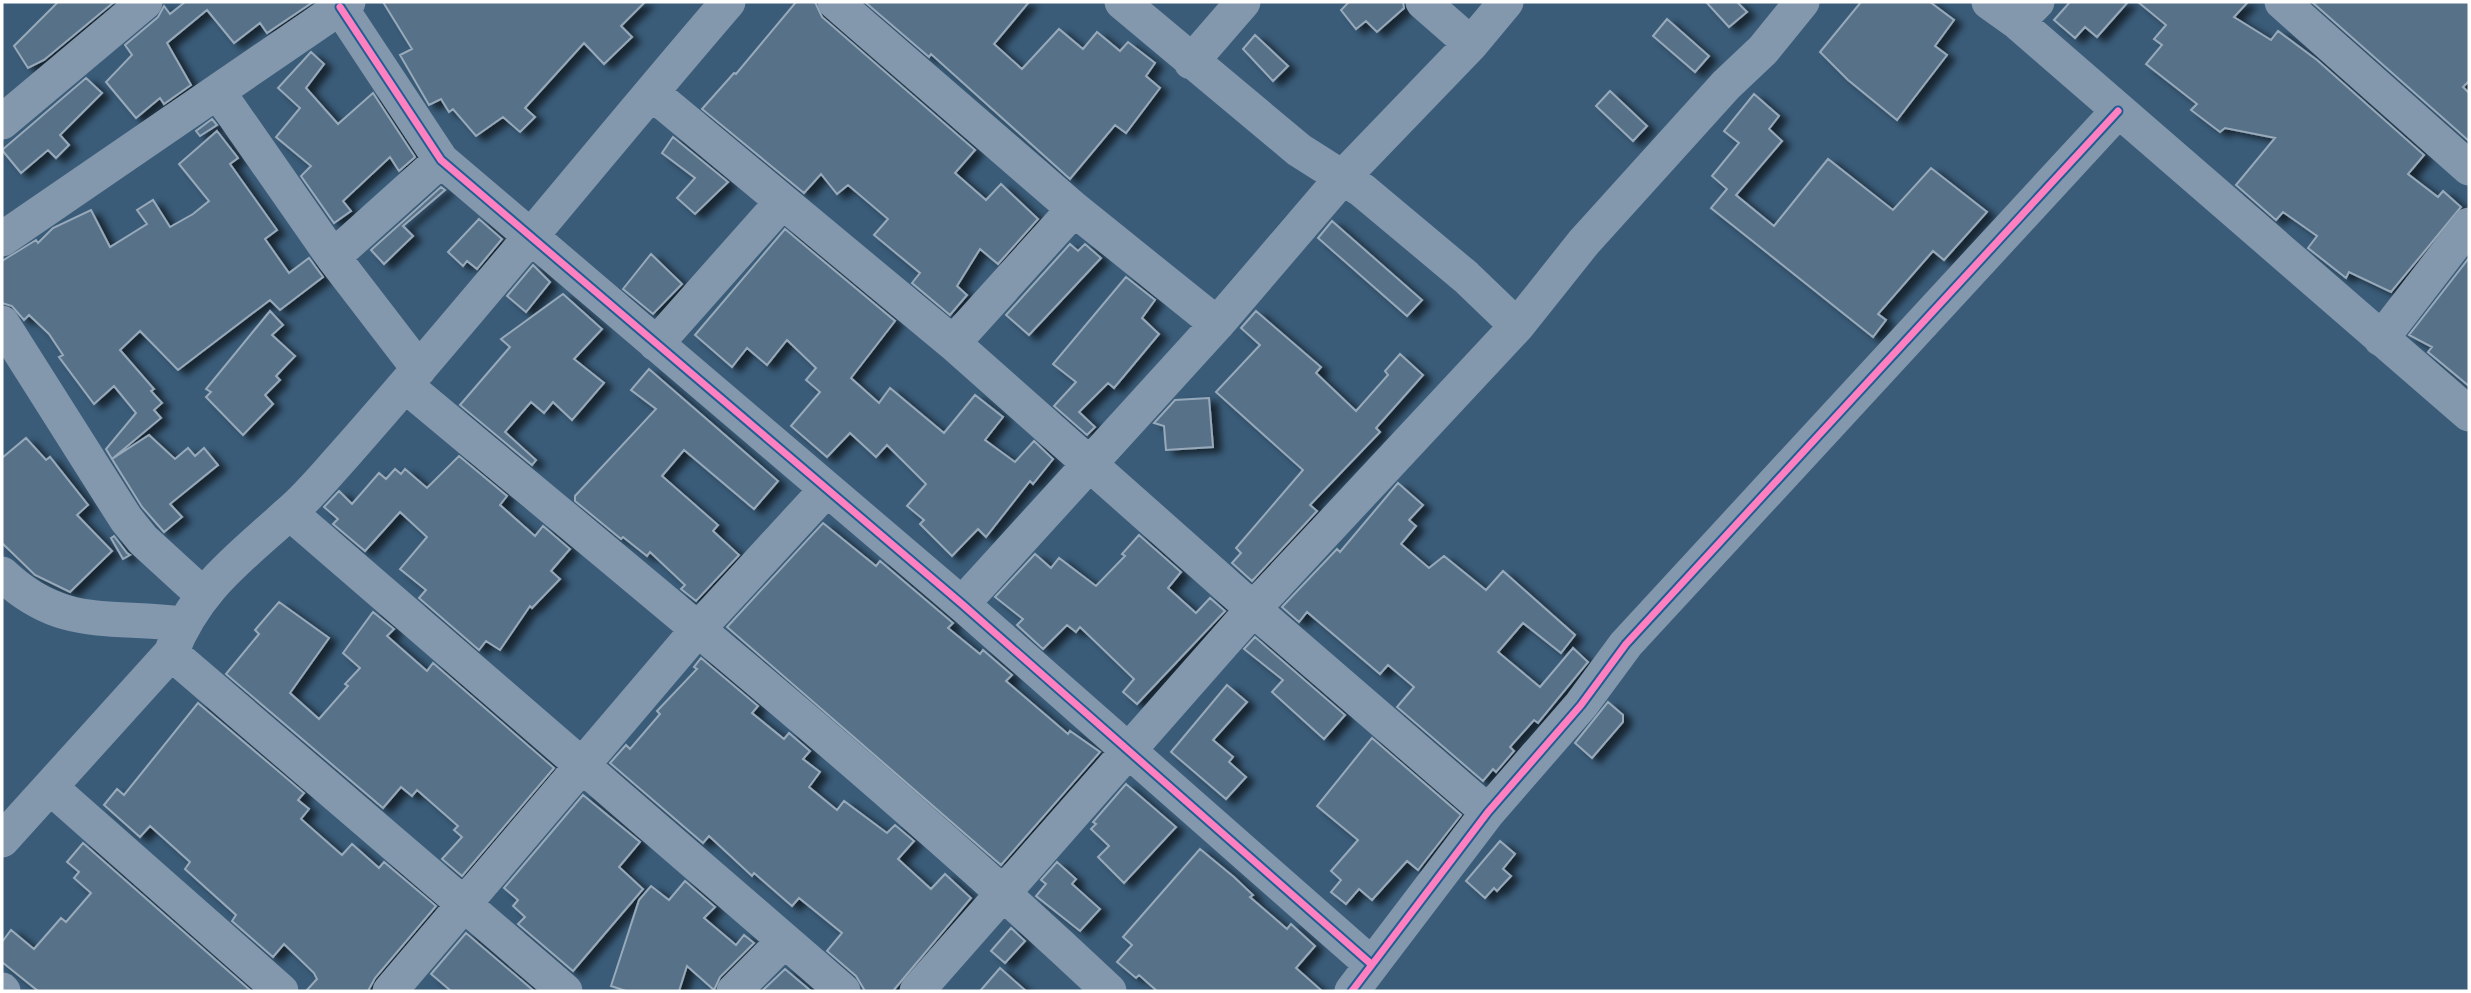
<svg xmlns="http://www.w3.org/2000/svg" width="2471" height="993" viewBox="0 0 2471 993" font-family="Raleway,sans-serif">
	<defs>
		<filter id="shadow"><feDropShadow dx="8" dy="4.5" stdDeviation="3.5" flood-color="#0009"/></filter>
	</defs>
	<rect width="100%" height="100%" fill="#3a5c79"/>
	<path fill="#567188" stroke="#98aaba" stroke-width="2" filter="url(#shadow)" d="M 58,2 L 114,2 L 44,60 L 28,68 L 14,46 Z
		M 185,2 L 313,2 L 267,33 L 260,23 L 234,43 L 207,10 L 167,43 L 191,85 L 164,104 L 160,98 L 136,118 L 106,82 L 132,55 L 125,45 L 158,17 L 164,6 L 170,14 Z
		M 383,2 L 645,2 L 621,26 L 632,37 L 604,64 L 584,43 L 525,108 L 535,117 L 520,132 L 503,117 L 476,136 L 453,109 L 449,112 L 441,99 L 429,105 L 400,55 L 412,49 Z
		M 796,2 L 815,2 L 822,17 L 975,150 L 955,173 L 986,200 L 1001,184 L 1038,219 L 998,264 L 980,249 L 957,286 L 967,295 L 950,315 L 912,283 L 920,273 L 874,235 L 888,219 L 848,185 L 837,194 L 821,174 L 804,193 L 702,109 L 734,73 L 736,74 Z
		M 865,2 L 1029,2 L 994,44 L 1022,69 L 1059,29 L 1083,49 L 1097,32 L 1120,51 L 1128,42 L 1155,63 L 1146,76 L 1160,88 L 1126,133 L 1115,125 L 1070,179 L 931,54 L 929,57 Z
		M 1349,2 L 1403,2 L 1404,8 L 1377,32 L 1366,21 L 1356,29 L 1341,10 Z
		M 1706,2 L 1737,2 L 1747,12 L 1729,27 Z
		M 1861,2 L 1930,2 L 1954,20 L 1935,46 L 1947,55 L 1897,120 L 1848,80 L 1820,52 Z
		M 2070,2 L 2128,2 L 2097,37 L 2085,27 L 2075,38 L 2054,20 Z
		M 2138,2 L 2248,2 L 2234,17 L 2271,40 L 2278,31 L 2317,60 L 2424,155 L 2408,174 L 2438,197 L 2443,191 L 2461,207 L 2391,292 L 2349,272 L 2346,278 L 2308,248 L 2317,236 L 2283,212 L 2276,220 L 2236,185 L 2275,138 L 2225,128 L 2220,132 L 2191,110 L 2197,104 L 2146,64 L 2162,45 L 2154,39 L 2166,25 Z
		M 2312,2 L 2469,2 L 2469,81 L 2463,87 L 2469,93 L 2469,141 Z
		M 1667,19 L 1709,56 L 1695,72 L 1653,36 Z
		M 1255,35 L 1288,66 L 1273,81 L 1243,49 Z
		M 311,52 L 324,64 L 306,88 L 338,124 L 373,93 L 415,157 L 399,171 L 390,157 L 343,201 L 351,211 L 334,223 L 301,176 L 311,166 L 276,137 L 300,108 L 278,88 Z
		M 86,78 L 102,93 L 60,135 L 69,145 L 56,158 L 48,150 L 21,173 L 2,150 Z
		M 1610,91 L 1647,126 L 1633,141 L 1596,106 Z
		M 1754,94 L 1779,116 L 1769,129 L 1782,141 L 1736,195 L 1774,226 L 1828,159 L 1893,210 L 1931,168 L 1987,212 L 1944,260 L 1933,251 L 1878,314 L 1886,320 L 1873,337 L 1711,208 L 1727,189 L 1712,176 L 1739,143 L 1724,131 Z
		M 212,119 L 217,125 L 200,136 L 196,131 Z
		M 217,131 L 238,158 L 230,164 L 277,230 L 265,239 L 289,273 L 309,258 L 323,277 L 280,310 L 270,300 L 178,370 L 140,331 L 120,350 L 154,389 L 151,391 L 162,403 L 154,410 L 161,418 L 112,459 L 106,449 L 136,413 L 114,386 L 94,404 L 59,357 L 63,355 L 49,334 L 29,315 L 24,320 L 12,306 L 2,303 L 2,261 L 36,240 L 38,243 L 53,228 L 91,210 L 110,247 L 147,224 L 137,210 L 153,200 L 170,227 L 193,214 L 209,201 L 179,164 Z
		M 673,137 L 728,182 L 695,214 L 677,198 L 695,178 L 662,153 Z
		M 441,187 L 445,190 L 403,226 L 413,236 L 384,264 L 371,250 Z
		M 479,219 L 502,239 L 477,269 L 467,261 L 463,266 L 448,252 Z
		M 1332,221 L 1422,300 L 1407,316 L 1318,238 Z
		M 785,229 L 895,321 L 851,378 L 879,403 L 890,388 L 944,433 L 975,395 L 1003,417 L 985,440 L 1015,462 L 1034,441 L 1053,459 L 1033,484 L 1030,481 L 986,537 L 978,529 L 952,556 L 920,524 L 924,520 L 907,506 L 926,484 L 887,445 L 876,457 L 850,433 L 827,457 L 791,426 L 820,392 L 806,380 L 816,368 L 787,340 L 767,365 L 747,348 L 732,367 L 695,335 Z
		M 1070,244 L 1078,251 L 1085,244 L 1101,258 L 1029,335 L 1006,315 Z
		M 651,254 L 682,284 L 653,314 L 623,289 Z
		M 2469,258 L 2469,386 L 2428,352 L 2432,347 L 2409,335 Z
		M 533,265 L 550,282 L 526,312 L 507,296 Z
		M 1126,277 L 1155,300 L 1142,318 L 1159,334 L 1114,388 L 1108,383 L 1079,412 L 1095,427 L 1087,435 L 1054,406 L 1076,382 L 1053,364 Z
		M 563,294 L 602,329 L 574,359 L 604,383 L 572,420 L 553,402 L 544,413 L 531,402 L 505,432 L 536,460 L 532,465 L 460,405 L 510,347 L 501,339 Z
		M 270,311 L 283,325 L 272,335 L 295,356 L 276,376 L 280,380 L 265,395 L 273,404 L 243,435 L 206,397 L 211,392 L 206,389 Z
		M 1256,311 L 1321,367 L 1316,373 L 1356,411 L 1388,375 L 1385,371 L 1400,354 L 1423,375 L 1376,428 L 1380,432 L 1310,505 L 1317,511 L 1252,581 L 1232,563 L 1241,553 L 1236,548 L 1303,470 L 1216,392 L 1260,345 L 1241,328 Z
		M 649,369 L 778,481 L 754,509 L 684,450 L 662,476 L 718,525 L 713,531 L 739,555 L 696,601 L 681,589 L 685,585 L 650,552 L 647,556 L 623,537 L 621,539 L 575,501 L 575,496 L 656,409 L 631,390 Z
		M 1209,398 L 1213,447 L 1166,450 L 1164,426 L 1154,423 L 1175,400 Z
		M 149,435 L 175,459 L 188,448 L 195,456 L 204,448 L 218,465 L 170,504 L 182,517 L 164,532 L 142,507 L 112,459 Z
		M 26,438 L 46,460 L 50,457 L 88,505 L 77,515 L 112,551 L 70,592 L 35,575 L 2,543 L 2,458 Z
		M 459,456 L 507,496 L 500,505 L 535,536 L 543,526 L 570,549 L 551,571 L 560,579 L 532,608 L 530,606 L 500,650 L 486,641 L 479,650 L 419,598 L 426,590 L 400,569 L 427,537 L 400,512 L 365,551 L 333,524 L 338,519 L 324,507 L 339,491 L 352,504 L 379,473 L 386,479 L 395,469 L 401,474 L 405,469 L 427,488 Z
		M 1398,483 L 1423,505 L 1409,520 L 1416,526 L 1401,544 L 1429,568 L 1444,556 L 1486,590 L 1503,571 L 1575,635 L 1561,653 L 1523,623 L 1498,652 L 1540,687 L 1573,648 L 1588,662 L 1538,723 L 1534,720 L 1510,747 L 1514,751 L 1496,772 L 1493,769 L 1483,781 L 1397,707 L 1414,687 L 1388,665 L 1380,674 L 1307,612 L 1299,622 L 1282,607 L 1337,549 L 1340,552 Z
		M 823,523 L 876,566 L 880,561 L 953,623 L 948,628 L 980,654 L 983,650 L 1012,675 L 1006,681 L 1068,734 L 1070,731 L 1100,752 L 1001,865 L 727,627 Z
		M 1139,535 L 1181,572 L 1168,588 L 1196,613 L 1210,598 L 1225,611 L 1137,704 L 1123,692 L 1134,679 L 1080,627 L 1076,632 L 1067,625 L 1043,649 L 1017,625 L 1023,619 L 995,597 L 1035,554 L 1051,568 L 1059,558 L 1096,586 L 1125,556 L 1122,554 Z
		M 114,536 L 127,553 L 130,555 L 123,559 L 111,538 Z
		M 279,602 L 329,638 L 290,693 L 319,719 L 348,686 L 345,684 L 360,668 L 343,653 L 373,612 L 394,629 L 387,636 L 427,671 L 433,663 L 554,768 L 462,876 L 442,859 L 462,837 L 454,830 L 458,826 L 417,790 L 412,796 L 401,787 L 383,808 L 226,674 L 259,634 L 255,630 Z
		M 1255,637 L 1345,715 L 1324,739 L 1272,692 L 1283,680 L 1244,649 Z
		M 701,658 L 758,706 L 752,713 L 784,739 L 789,733 L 810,751 L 803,759 L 820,772 L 809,787 L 837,810 L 844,801 L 887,833 L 895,825 L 914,841 L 898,859 L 931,889 L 945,874 L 971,898 L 893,991 L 865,991 L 856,976 L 827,951 L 842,933 L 799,898 L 792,906 L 754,873 L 752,876 L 709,836 L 703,843 L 610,763 L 626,745 L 630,749 L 660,714 L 657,711 L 697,669 L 694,667 Z
		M 1227,685 L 1247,702 L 1213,740 L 1233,757 L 1229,762 L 1246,777 L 1226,799 L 1171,752 Z
		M 1608,702 L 1623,715 L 1623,722 L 1592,758 L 1575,743 Z
		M 198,703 L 304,793 L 298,800 L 309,809 L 301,819 L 342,855 L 352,844 L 379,868 L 384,862 L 436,906 L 375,978 L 368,991 L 306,991 L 317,979 L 314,973 L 284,944 L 273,957 L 232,921 L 236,915 L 185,869 L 190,862 L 150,826 L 140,837 L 104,805 L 117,789 L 124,795 Z
		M 1372,738 L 1461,815 L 1418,870 L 1407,861 L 1372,900 L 1359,889 L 1346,904 L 1331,892 L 1341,880 L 1331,871 L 1358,840 L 1317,806 Z
		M 1126,784 L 1176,827 L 1124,883 L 1098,857 L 1109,846 L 1091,829 L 1096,824 L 1093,822 Z
		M 583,795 L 640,842 L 619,867 L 643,889 L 573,971 L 518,924 L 525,917 L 513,906 L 518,900 L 504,888 Z
		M 1500,841 L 1515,854 L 1503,869 L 1511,876 L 1497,891 L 1494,888 L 1485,898 L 1466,881 Z
		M 83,843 L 251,991 L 38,991 L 2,962 L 2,942 L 11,930 L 34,949 L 61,918 L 66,922 L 91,893 L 74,878 L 79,872 L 67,862 Z
		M 1200,849 L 1234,877 L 1253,895 L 1250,897 L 1287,929 L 1291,924 L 1315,946 L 1296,968 L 1322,991 L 1157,991 L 1139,975 L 1136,978 L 1117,962 L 1132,945 L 1123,937 Z
		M 1057,862 L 1076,879 L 1072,884 L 1100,909 L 1080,931 L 1036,896 L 1046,884 L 1041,880 Z
		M 685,881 L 715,907 L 704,918 L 736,945 L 744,935 L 754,943 L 720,977 L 714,990 L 687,966 L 679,991 L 626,991 L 611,986 L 639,900 L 651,886 L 669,900 Z
		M 1011,928 L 1025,941 L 1005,963 L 991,951 Z
		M 466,933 L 534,991 L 451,991 L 431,974 Z
		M 1000,968 L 1026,991 L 980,991 Z
		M 785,969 L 811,991 L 762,991 Z"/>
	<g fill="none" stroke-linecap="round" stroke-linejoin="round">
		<path stroke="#8398ac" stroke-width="35" d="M 835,2 L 1074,209 L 1217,324
			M 1122,2 L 1299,150 L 1362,190 L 1466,277 L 1517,326 L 1584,242 L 1726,85 L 1763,50 L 1802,2
			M 1423,2 L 1471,44
			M 1989,2 L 2017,22 L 2037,2
			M 2282,2 L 2469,168
			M 340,7 L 441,160 L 962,604 L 1371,964
			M 2017,22 L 2469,414
			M 1191,62 L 1243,2
			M 218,92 L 333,257 L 419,369
			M 652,93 L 953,343 L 1253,609 L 1488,812
			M 2,122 L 145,2
			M 2,239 L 348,2
			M 333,257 L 441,160
			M 2,323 L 126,519 L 143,540 L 202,594
			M 2381,339 L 2469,225
			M 953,343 L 1074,209
			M 656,344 L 782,202
			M 406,386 C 643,584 884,779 1109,991
			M 290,513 L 843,991
			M 2,574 C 61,630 108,615 182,624
			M 962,604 L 1217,324 L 1342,178 L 1471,44 L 1506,2
			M 171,653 L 565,991
			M 50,787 L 281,991
			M 2,840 L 171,653 C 196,588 240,558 289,513 C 309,496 326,475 344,455 C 475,307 599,152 728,2
			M 2,990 L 3,991
			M 390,991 L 698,629 L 826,490
			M 734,991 L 784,941
			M 917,991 L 1253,609 L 1517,326
			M 1352,991 L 1488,812 L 1581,705 L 1626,644 L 2118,111"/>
		<g stroke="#205d93" stroke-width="11">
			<path id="cycleway" d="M 340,7 L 441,160 L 962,604 L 1371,964
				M 1352,991 L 1488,812 L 1581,705 L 1626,644 L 2118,111"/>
		</g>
		<use href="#cycleway" stroke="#ff80c0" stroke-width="7"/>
	</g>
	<rect width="2471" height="993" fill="none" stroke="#ffffff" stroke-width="7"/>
</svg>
